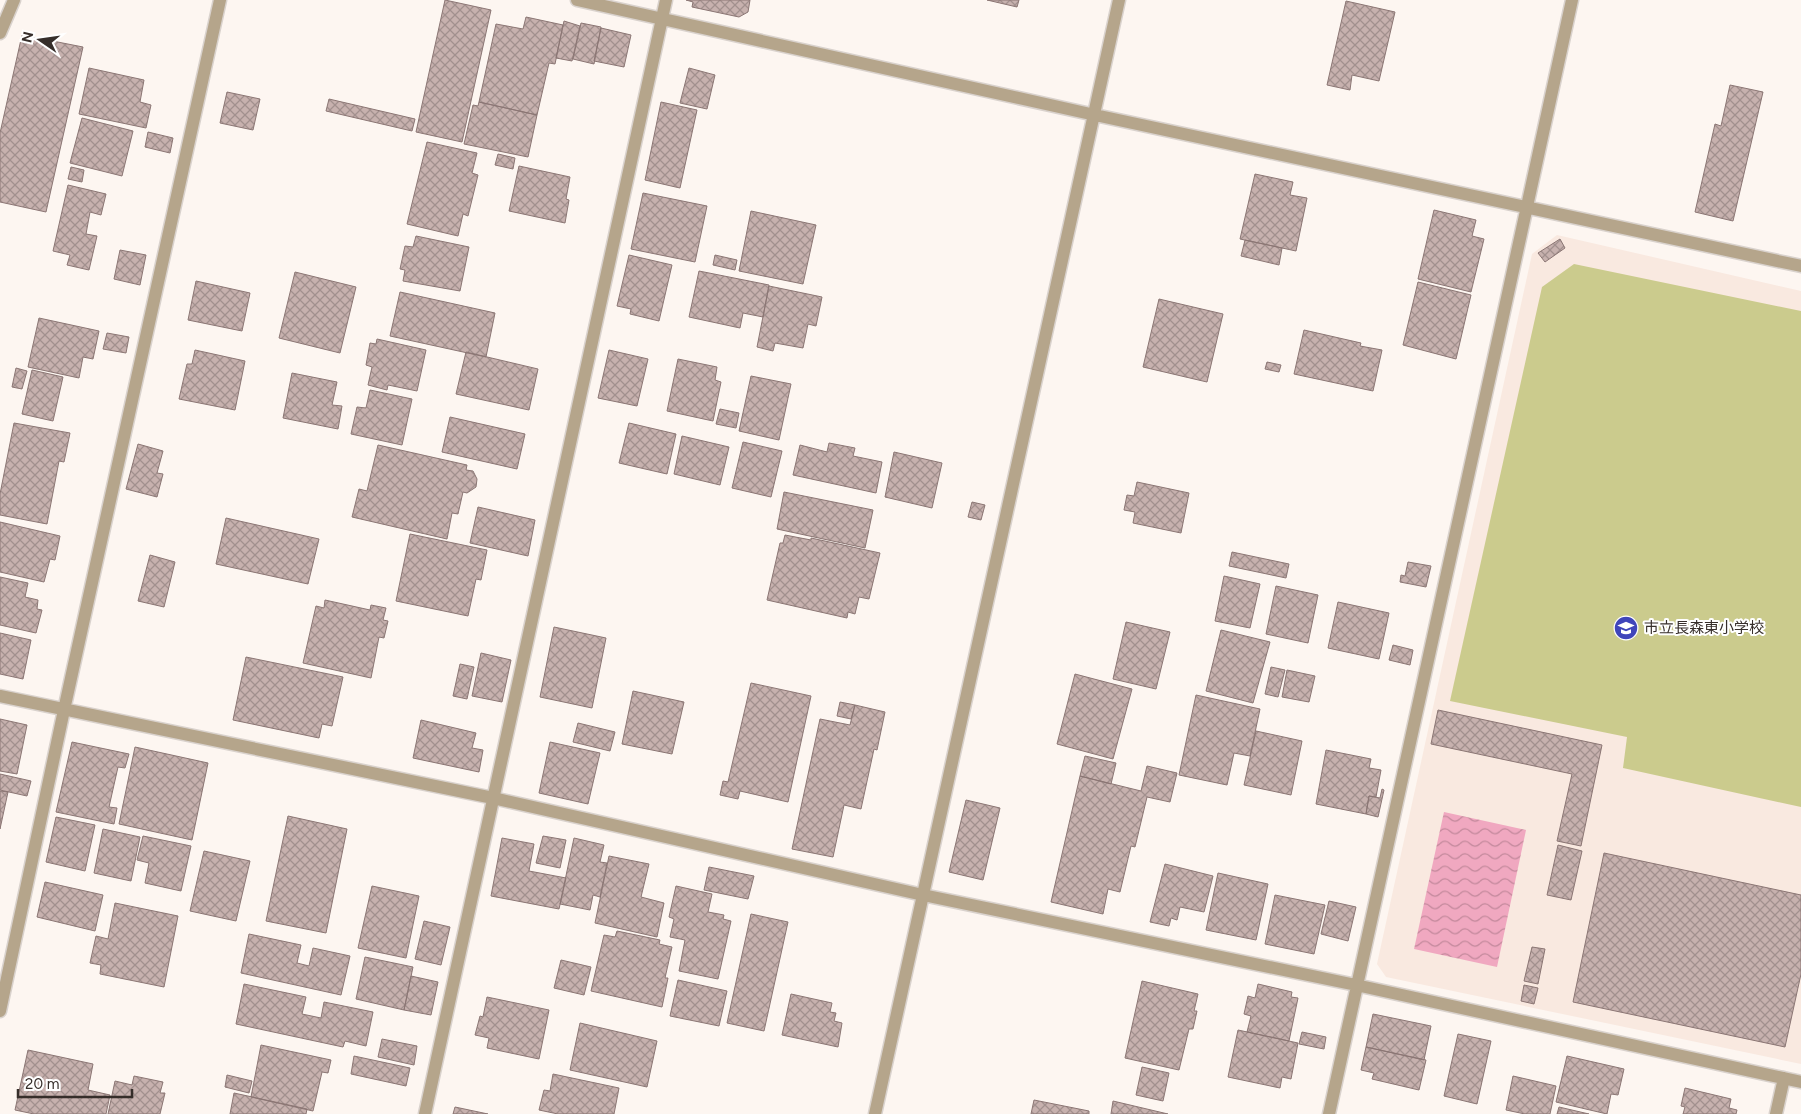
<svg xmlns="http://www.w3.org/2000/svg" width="1801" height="1114" viewBox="0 0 1801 1114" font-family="Figtree,'Noto Sans JP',sans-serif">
	<defs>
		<pattern id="water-waves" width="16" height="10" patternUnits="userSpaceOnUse" patternTransform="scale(1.25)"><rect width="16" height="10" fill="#f0a8c0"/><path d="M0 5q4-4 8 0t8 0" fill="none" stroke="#c3899c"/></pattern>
		<pattern id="building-cross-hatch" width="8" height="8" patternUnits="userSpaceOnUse" patternTransform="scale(1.25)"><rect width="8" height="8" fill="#c7b1ae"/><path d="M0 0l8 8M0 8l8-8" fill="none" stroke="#a2908e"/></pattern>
	</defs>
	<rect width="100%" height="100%" fill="#fdf6f1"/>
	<path fill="#f9e9e0" d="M 1557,235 L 1801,291 L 1801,1064 L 1386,977 L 1377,964 L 1532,254 Z"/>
	<path fill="#cbcb8d" d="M 1574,264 L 1801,311 L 1801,807 L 1623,768 L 1627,737 L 1450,701 L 1542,287 Z"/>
	<path fill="url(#water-waves)" d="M 1444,812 L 1526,830 L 1497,967 L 1414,949 Z"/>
	<path fill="url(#building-cross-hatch)" stroke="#8b7674" d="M 445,0 L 491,10 L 462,142 L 416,132 Z
		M 686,0 L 750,0 L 748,12 L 739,17 L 692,7 L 693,2 Z
		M 987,0 L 1019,0 L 1017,7 Z
		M 1346,1 L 1395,12 L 1379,81 L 1352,75 L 1350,90 L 1327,85 Z
		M 526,17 L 563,25 L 555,64 L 549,63 L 537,115 L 479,102 L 496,24 L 523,29 Z
		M 564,21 L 580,26 L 572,61 L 556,58 Z
		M 581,23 L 601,27 L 594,64 L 573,59 Z
		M 601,28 L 631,35 L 624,67 L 594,61 Z
		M 22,35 L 83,47 L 46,212 L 0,202 L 0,133 Z
		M 89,68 L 144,80 L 140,102 L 151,105 L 146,128 L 79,114 Z
		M 689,68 L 715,75 L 707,109 L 680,103 Z
		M 1730,85 L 1763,92 L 1733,221 L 1695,212 L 1715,124 L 1721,126 Z
		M 227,92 L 260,99 L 253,130 L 220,123 Z
		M 329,99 L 415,119 L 412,131 L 326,111 Z
		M 479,102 L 537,115 L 528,157 L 464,144 L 473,105 L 478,106 Z
		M 661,102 L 697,110 L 680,188 L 645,180 Z
		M 82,118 L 133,131 L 122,176 L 70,163 Z
		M 148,132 L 173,138 L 170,153 L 145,147 Z
		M 427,142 L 477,153 L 472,173 L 478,175 L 468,216 L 463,214 L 458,236 L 407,224 Z
		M 498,154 L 515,158 L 513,169 L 495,165 Z
		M 519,166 L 570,177 L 566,199 L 569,200 L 565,223 L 509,211 Z
		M 71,167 L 84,170 L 82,182 L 68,179 Z
		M 1255,174 L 1293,182 L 1290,195 L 1307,198 L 1296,251 L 1240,239 Z
		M 68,185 L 106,194 L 101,215 L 90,212 L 86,234 L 97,236 L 89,270 L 67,265 L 70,255 L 53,251 Z
		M 643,193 L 707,206 L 695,262 L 631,249 Z
		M 1434,210 L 1476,220 L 1472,236 L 1484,239 L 1471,292 L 1418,279 Z
		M 751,211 L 816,225 L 803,284 L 739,271 Z
		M 416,236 L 469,247 L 460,291 L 403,281 L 405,270 L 400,269 L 405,246 L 413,247 Z
		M 1560,239 L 1565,248 L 1545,262 L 1538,253 Z
		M 1245,240 L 1282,248 L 1279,265 L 1241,256 Z
		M 120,250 L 146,255 L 140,285 L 114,279 Z
		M 629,255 L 672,265 L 659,321 L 630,314 L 631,309 L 617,306 Z
		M 715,255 L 737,260 L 735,270 L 713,265 Z
		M 699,271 L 769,285 L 763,317 L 743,313 L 740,328 L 689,317 Z
		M 295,272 L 356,287 L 340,353 L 279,338 Z
		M 196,281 L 250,293 L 242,331 L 188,320 Z
		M 1418,282 L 1471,295 L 1456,359 L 1403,345 Z
		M 769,286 L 822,297 L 816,326 L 808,324 L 803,348 L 775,343 L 773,351 L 757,347 Z
		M 400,292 L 495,313 L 486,357 L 390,336 Z
		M 1159,299 L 1223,314 L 1207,382 L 1143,367 Z
		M 39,318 L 99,331 L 93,359 L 83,357 L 79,378 L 28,367 Z
		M 1304,330 L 1361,343 L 1360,346 L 1382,350 L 1373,391 L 1294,374 Z
		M 107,333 L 129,337 L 126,353 L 103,349 Z
		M 377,339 L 426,350 L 417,391 L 388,385 L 387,390 L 368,385 L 372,367 L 366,365 L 370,343 L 376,344 Z
		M 195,350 L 245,361 L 235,410 L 179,399 L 187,364 L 192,364 Z
		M 609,350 L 648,359 L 637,406 L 598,398 Z
		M 466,352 L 538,369 L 529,410 L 456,394 Z
		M 678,359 L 717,367 L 715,380 L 721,382 L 713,421 L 667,411 Z
		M 1267,362 L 1281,365 L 1279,372 L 1265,369 Z
		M 16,368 L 27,371 L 22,389 L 12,387 Z
		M 32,370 L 63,377 L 53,421 L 22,414 Z
		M 292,373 L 337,382 L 332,405 L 342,406 L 338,429 L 283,418 Z
		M 751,376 L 791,384 L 779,440 L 739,431 Z
		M 370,390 L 412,399 L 402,445 L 351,434 L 357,407 L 366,408 Z
		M 720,409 L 739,413 L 736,428 L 716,424 Z
		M 450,417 L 525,434 L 517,469 L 442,452 Z
		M 14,423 L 70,433 L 64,462 L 59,461 L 47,524 L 0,515 L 0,494 Z
		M 629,423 L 676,434 L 667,474 L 619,463 Z
		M 682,436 L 729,447 L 720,485 L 674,474 Z
		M 743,442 L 782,451 L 771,497 L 732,488 Z
		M 829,443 L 855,448 L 853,456 L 882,462 L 876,493 L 793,475 L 800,445 L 827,452 Z
		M 138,444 L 163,451 L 157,473 L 163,474 L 157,497 L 126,489 Z
		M 378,445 L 467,465 L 466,470 L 473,471 L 477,479 L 476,487 L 467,493 L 463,492 L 458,514 L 452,513 L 447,539 L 352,517 L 359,489 L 367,491 Z
		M 894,452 L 942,463 L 932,508 L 885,497 Z
		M 1137,482 L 1189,493 L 1181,533 L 1133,523 L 1135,512 L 1124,510 L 1127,495 L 1134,496 Z
		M 784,492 L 873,510 L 865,548 L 777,529 Z
		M 972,502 L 985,505 L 981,520 L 968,517 Z
		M 478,507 L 535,520 L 528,556 L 470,543 Z
		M 226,518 L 319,539 L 308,584 L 216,564 Z
		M 0,522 L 60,536 L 55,560 L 50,559 L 44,582 L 0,572 Z
		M 410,534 L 487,550 L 481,580 L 476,579 L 468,616 L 396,601 Z
		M 785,535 L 811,540 L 811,538 L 880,553 L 869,599 L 859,597 L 855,614 L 848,612 L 847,618 L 767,600 L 780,543 L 783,543 Z
		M 1232,552 L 1289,564 L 1286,578 L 1229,566 Z
		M 150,555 L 175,562 L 164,607 L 138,601 Z
		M 1408,562 L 1431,566 L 1426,587 L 1400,582 L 1401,575 L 1405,576 Z
		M 1224,576 L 1260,584 L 1250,628 L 1215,621 Z
		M 0,577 L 28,583 L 25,597 L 38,600 L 37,609 L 42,610 L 36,633 L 0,625 Z
		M 1276,586 L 1318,595 L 1308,643 L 1266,634 Z
		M 325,600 L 370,610 L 371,605 L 386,608 L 383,620 L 388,621 L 384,638 L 379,637 L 371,678 L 303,663 L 316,606 L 324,608 Z
		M 1338,602 L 1389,613 L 1379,659 L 1328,648 Z
		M 1126,622 L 1170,632 L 1156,689 L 1113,679 Z
		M 554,627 L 606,638 L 592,708 L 540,697 Z
		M 1221,630 L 1270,642 L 1253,703 L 1206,691 Z
		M 0,633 L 31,640 L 23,679 L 0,674 Z
		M 1393,645 L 1413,650 L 1410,665 L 1389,660 Z
		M 481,653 L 511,660 L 502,702 L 472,696 Z
		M 246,657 L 343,677 L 332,726 L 322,724 L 319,738 L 233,720 Z
		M 460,664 L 474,667 L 467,699 L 453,696 Z
		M 1271,667 L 1285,670 L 1278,697 L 1265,694 Z
		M 1287,670 L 1315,676 L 1309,702 L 1282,697 Z
		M 1075,674 L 1132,689 L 1113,759 L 1057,744 Z
		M 751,683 L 811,696 L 788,802 L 740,791 L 738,799 L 720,795 L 723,781 L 728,782 Z
		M 633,691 L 684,702 L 672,754 L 622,744 Z
		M 1196,695 L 1260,709 L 1250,756 L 1234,753 L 1227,785 L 1179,775 Z
		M 840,702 L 855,705 L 851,719 L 837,716 Z
		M 855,705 L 885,712 L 877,750 L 874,749 L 861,809 L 844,805 L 833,857 L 792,849 L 820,719 L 850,725 Z
		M 1438,710 L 1602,745 L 1581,846 L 1557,841 L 1572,774 L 1431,744 Z
		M 0,719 L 27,725 L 17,774 L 0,771 Z
		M 421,720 L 476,733 L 472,748 L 483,750 L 479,772 L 413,758 Z
		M 578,723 L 615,732 L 610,751 L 573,742 Z
		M 1256,731 L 1302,741 L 1291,795 L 1244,785 Z
		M 72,742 L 129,754 L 125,768 L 118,767 L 109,807 L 117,808 L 114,824 L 56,812 Z
		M 550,742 L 600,753 L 588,804 L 539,793 Z
		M 135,747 L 208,763 L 192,840 L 119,824 Z
		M 1326,750 L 1371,759 L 1369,768 L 1381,770 L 1376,797 L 1369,796 L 1366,814 L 1316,804 Z
		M 1085,756 L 1116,763 L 1111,784 L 1080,776 Z
		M 1147,766 L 1177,773 L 1170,802 L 1147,797 L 1135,847 L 1131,846 L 1120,892 L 1108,889 L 1103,914 L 1051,902 L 1080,776 L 1141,791 Z
		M 0,774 L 31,781 L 27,796 L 0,790 Z
		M 1382,789 L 1384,790 L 1378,817 L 1366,814 L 1369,796 L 1380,798 Z
		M 0,791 L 8,792 L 0,829 Z
		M 966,800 L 1000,808 L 983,880 L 949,872 Z
		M 288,816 L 347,829 L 326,933 L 266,921 Z
		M 56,817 L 95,825 L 85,871 L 46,862 Z
		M 103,829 L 140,837 L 131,881 L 94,873 Z
		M 143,836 L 191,846 L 181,891 L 145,883 L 149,863 L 137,860 Z
		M 543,836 L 566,840 L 560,868 L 536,863 Z
		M 502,838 L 534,844 L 529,871 L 566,878 L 559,909 L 491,896 Z
		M 574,838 L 604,845 L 600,862 L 607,863 L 600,897 L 593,895 L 590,910 L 560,904 Z
		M 1558,845 L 1582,851 L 1571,900 L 1547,895 Z
		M 204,851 L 250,861 L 236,921 L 190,911 Z
		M 1604,853 L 1801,895 L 1801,974 L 1785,1047 L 1573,1002 Z
		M 609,856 L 649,864 L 641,897 L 664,903 L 657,937 L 595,923 Z
		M 1165,864 L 1213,876 L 1204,912 L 1180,907 L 1177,920 L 1171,918 L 1169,926 L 1150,922 Z
		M 709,867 L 754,876 L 748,899 L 704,890 Z
		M 1218,873 L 1268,884 L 1256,940 L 1206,930 Z
		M 45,882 L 103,895 L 95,931 L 37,917 Z
		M 372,886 L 419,896 L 406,958 L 358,948 Z
		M 676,886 L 712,894 L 708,912 L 724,915 L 723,919 L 731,921 L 718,979 L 679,971 L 685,940 L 670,937 L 674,919 L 669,917 Z
		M 1275,895 L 1325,905 L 1314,954 L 1265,944 Z
		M 1329,901 L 1356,907 L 1348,941 L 1321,934 Z
		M 115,903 L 178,916 L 164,987 L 100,974 L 101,965 L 90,963 L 96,936 L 108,939 Z
		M 751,914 L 788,922 L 764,1031 L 727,1023 Z
		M 424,921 L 450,927 L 441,965 L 415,959 Z
		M 617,931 L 660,940 L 659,944 L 672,947 L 665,978 L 668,978 L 662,1007 L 591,991 L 604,935 L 615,937 Z
		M 249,934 L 301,945 L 297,963 L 309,966 L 313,948 L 350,956 L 341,995 L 241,973 Z
		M 1532,947 L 1545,949 L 1538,984 L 1524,981 Z
		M 365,957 L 413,967 L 404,1010 L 356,999 Z
		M 561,960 L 591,967 L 584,995 L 554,988 Z
		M 411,976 L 438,982 L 431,1015 L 404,1010 Z
		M 678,980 L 727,991 L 719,1026 L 670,1016 Z
		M 1142,981 L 1198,994 L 1194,1011 L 1197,1011 L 1193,1029 L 1189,1029 L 1179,1070 L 1125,1058 Z
		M 244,984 L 306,997 L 302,1014 L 321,1018 L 324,1002 L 373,1012 L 366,1046 L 345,1041 L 343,1047 L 236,1024 Z
		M 1258,984 L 1292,992 L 1291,997 L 1298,998 L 1289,1041 L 1247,1032 L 1251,1016 L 1244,1014 L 1248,996 L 1255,998 Z
		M 1524,985 L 1538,988 L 1534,1004 L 1521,1001 Z
		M 791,994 L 832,1003 L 830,1012 L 836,1013 L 834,1021 L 842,1023 L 838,1047 L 782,1035 Z
		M 487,997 L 549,1010 L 539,1059 L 487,1048 L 489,1038 L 475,1035 L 480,1016 L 483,1017 Z
		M 1373,1014 L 1431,1026 L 1424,1060 L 1366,1047 Z
		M 580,1023 L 657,1041 L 647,1087 L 570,1070 Z
		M 1238,1030 L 1298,1043 L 1291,1079 L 1282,1077 L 1280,1088 L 1228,1077 Z
		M 1302,1032 L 1326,1037 L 1324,1049 L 1299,1044 Z
		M 1458,1034 L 1491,1041 L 1477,1104 L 1444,1096 Z
		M 382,1039 L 417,1046 L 414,1065 L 378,1057 Z
		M 261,1045 L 331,1060 L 328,1073 L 322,1072 L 313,1111 L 251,1097 Z
		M 1366,1047 L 1426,1060 L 1419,1090 L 1372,1079 L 1374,1073 L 1361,1070 Z
		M 28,1050 L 93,1064 L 88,1090 L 110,1095 L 106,1114 L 34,1114 L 15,1110 Z
		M 354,1056 L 410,1068 L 406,1086 L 351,1074 Z
		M 1567,1056 L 1624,1069 L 1618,1095 L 1611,1094 L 1607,1114 L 1556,1102 Z
		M 1142,1067 L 1169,1073 L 1163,1101 L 1136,1095 Z
		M 553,1074 L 619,1088 L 614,1114 L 558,1114 L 539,1110 L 544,1090 L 550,1091 Z
		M 227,1075 L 252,1081 L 249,1093 L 225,1087 Z
		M 134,1076 L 163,1082 L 160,1093 L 165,1093 L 160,1114 L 108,1114 L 115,1081 L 132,1085 Z
		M 1513,1076 L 1556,1086 L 1550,1114 L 1525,1114 L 1506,1110 Z
		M 1685,1088 L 1731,1099 L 1729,1108 L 1737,1110 L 1736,1114 L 1683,1114 L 1685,1107 L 1681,1106 Z
		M 234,1093 L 307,1109 L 306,1114 L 230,1114 Z
		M 1034,1100 L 1089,1111 L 1089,1114 L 1031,1114 Z
		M 1113,1101 L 1168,1114 L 1111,1114 Z
		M 455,1107 L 488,1114 L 453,1114 Z
		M 1559,1107 L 1589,1114 L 1557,1114 Z"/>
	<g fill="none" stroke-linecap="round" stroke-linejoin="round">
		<g stroke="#d9d2cd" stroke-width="15">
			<path id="minor" d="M 577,0 L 1095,115 L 1801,266
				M 0,33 L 14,0
				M 0,696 L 493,798 L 923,895 L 1356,985 L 1801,1082
				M 0,1011 L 64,710 L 220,0
				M 425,1114 L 666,0
				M 875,1114 L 1119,0
				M 1329,1114 L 1572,0
				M 1776,1114 L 1784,1078"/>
		</g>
		<use href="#minor" stroke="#b5a58b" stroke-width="12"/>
	</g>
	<defs>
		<g id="school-disc" transform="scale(1.25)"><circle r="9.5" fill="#3f45ba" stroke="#fff"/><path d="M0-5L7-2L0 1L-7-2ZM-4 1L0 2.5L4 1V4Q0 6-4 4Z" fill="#fff"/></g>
	</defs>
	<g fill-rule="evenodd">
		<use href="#school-disc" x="1626" y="628"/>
	</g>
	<g text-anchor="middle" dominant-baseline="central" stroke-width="4" stroke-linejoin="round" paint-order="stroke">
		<g font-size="15" fill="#362e2a" stroke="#fff" text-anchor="start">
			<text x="1644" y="628">市立長森東小学校</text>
		</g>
	</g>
	<g transform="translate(40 40) rotate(283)" stroke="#ffffff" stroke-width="4" paint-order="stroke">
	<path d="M0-4L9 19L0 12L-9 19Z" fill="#362e2a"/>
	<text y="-8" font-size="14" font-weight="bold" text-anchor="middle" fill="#362e2a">N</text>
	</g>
	<path d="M18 1089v8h114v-8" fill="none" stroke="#362e2a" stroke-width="2.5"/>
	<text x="25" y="1089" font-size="15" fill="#362e2a" stroke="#ffffff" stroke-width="4" paint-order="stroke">20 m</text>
</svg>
